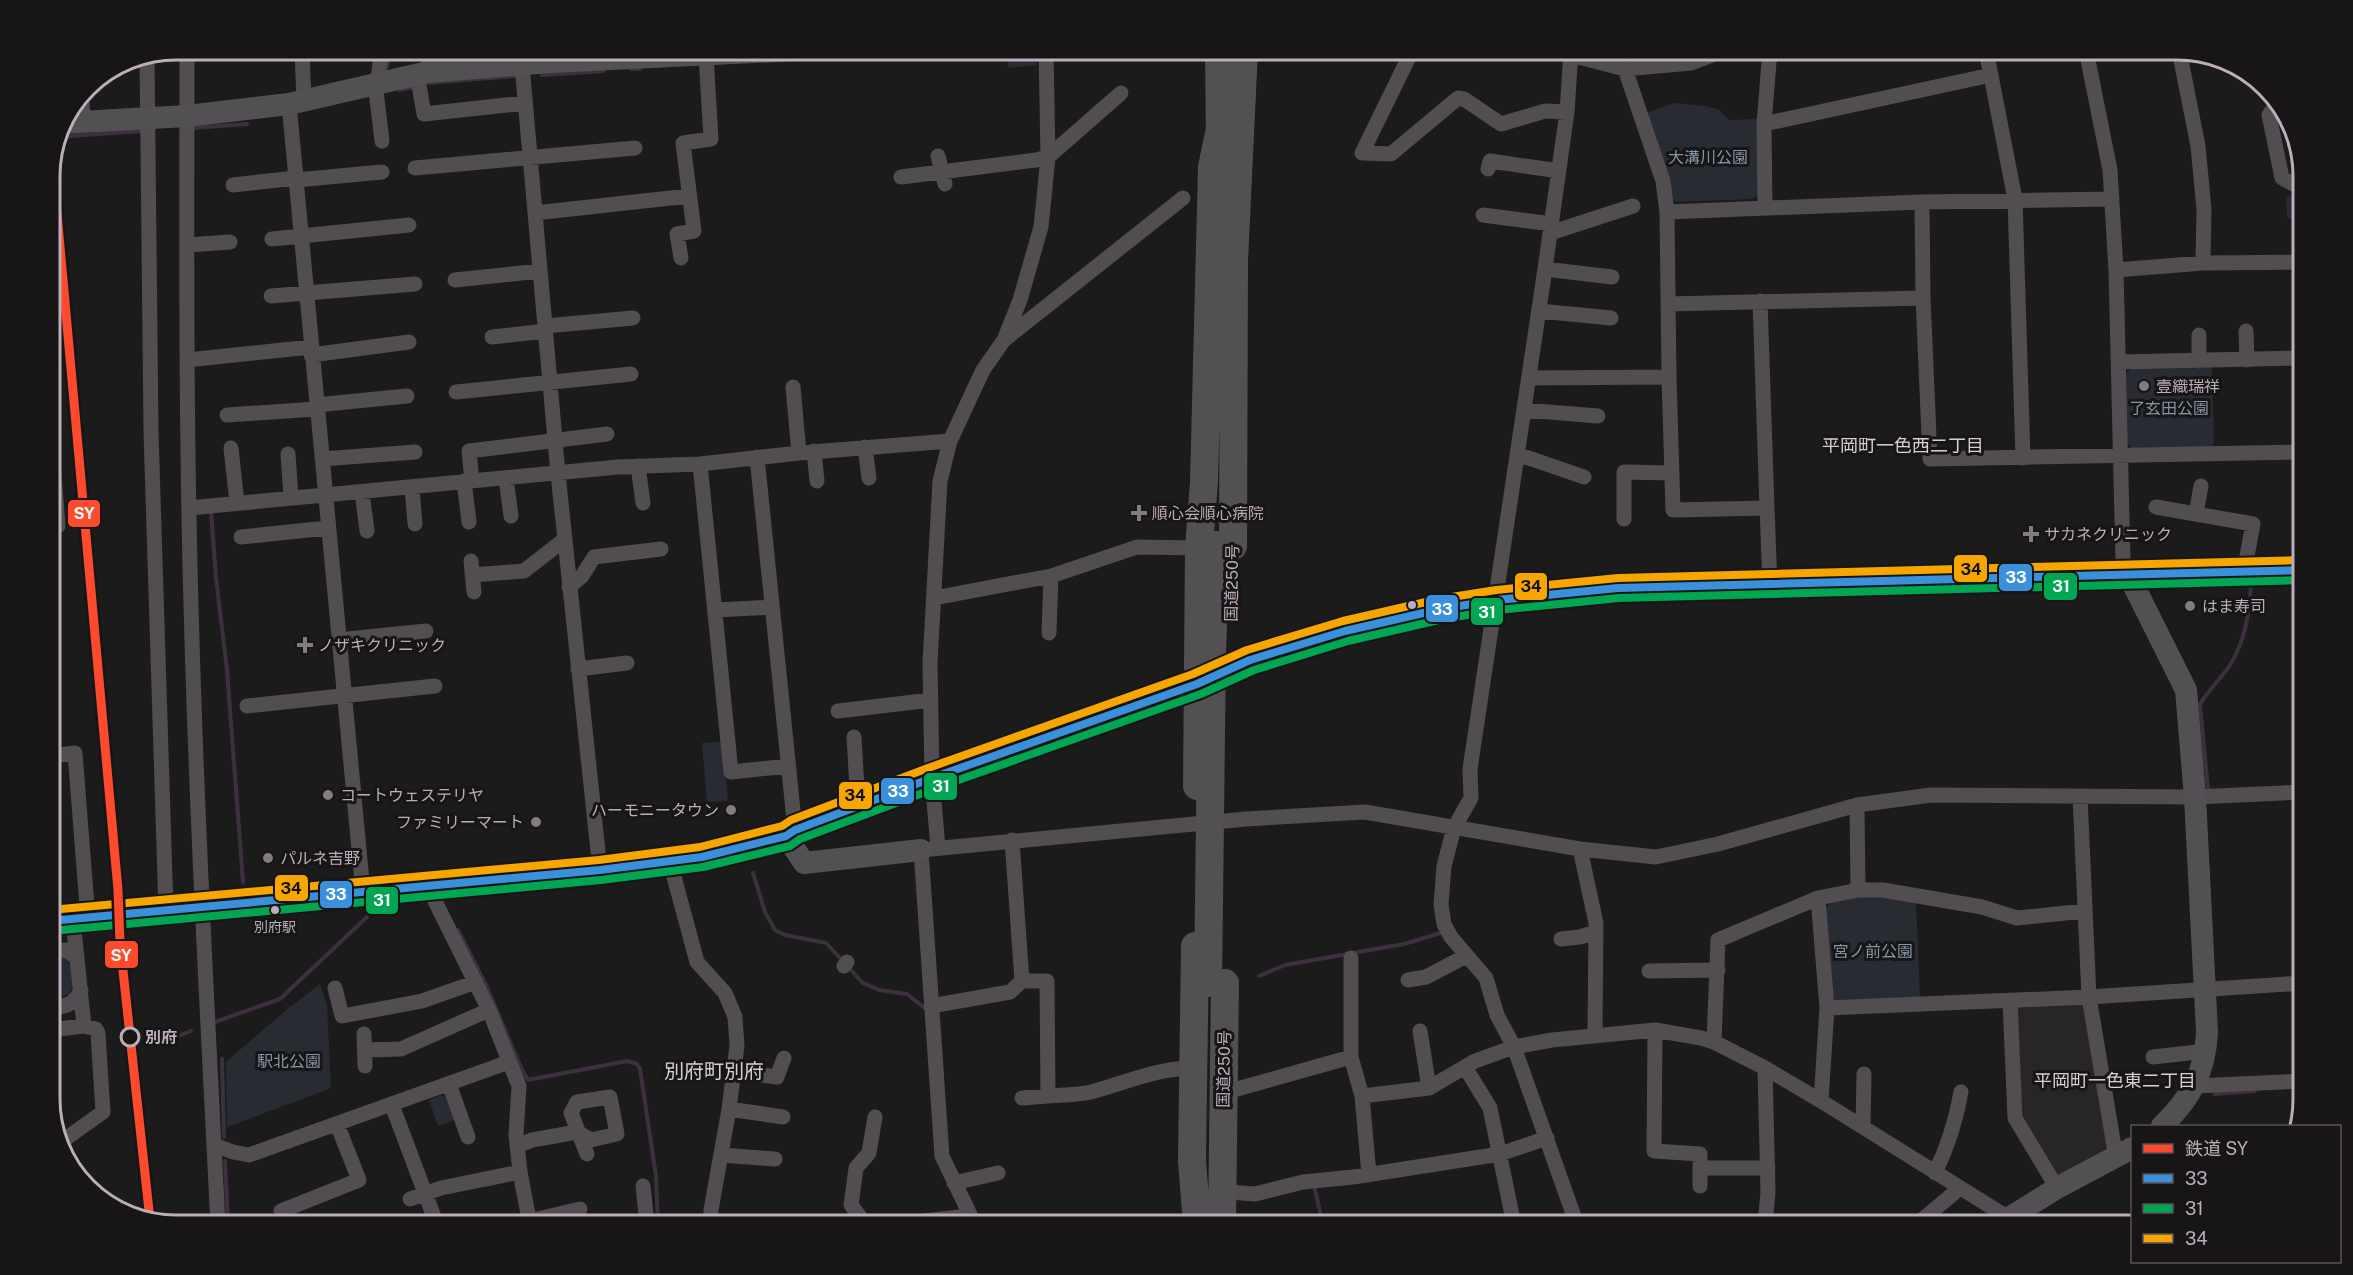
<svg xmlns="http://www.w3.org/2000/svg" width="2353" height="1275" viewBox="0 0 2353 1275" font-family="'Public Sans','Noto Sans JP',sans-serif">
	<rect width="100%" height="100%" fill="#1b1b1b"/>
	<path fill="#272526" d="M 2086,1001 L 2107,1147 L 2101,1154 L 2056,1182 L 2018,1117 L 2013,1003 Z"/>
	<path fill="#282b31" d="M 1006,50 L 1032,50 L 1037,65 L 1008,68 Z
		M 1675,103 L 1705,106 L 1718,109 L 1730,120 L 1757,119 L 1758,195 L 1752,199 L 1676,202 L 1669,194 L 1646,113 Z
		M 2303,190 L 2303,227 L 2287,217 L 2286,197 L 2292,196 L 2292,192 Z
		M 2212,366 L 2214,448 L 2134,450 L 2126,442 L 2125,375 L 2132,368 Z
		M 723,742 L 728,801 L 707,802 L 702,743 Z
		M 1871,894 L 1916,901 L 1920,998 L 1837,1002 L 1830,995 L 1826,908 L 1833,899 Z
		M 64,956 C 74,966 76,982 69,994 L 58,998 L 50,996 L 50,958 Z
		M 320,984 L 327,1005 L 331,1088 L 227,1127 L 226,1062 L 285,1011 Z
		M 441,1095 L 449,1099 L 457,1119 L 438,1126 L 429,1100 Z"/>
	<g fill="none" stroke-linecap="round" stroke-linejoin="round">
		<path stroke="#3d303e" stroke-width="4" d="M 819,58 L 944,50
			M 387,67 L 391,50
			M 631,69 L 640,69
			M 542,75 L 604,71
			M 428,83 L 515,76
			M 399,90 L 415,87
			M 194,128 L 247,124
			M 57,137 L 141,131
			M 211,512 L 216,578 L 227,670 L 243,882
			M 2210,790 L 2208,790 L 2200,704 C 2209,689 2223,677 2232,662 C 2245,639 2250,611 2251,584
			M 753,873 L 765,912 L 775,930 L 785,935 L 826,943 L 842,960
			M 458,930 L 486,985 L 522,1070 L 528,1080 L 627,1061 L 637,1064 L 640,1069 L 656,1176 L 658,1225
			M 847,966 L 863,983 L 879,990 L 907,994 L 927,1010
			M 1259,976 L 1285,965 L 1404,944 L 1444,932
			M 212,1023 L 280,999 L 367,917
			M 156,1045 L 191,1031
			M 222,1059 L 224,1137
			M 2215,1094 L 2255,1091
			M 225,1161 L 228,1225
			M 1314,1185 L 1323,1225"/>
		<path stroke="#514d51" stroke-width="15" d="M 187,50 C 187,184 186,318 188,452 C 191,710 205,968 218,1225
			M 302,50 L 304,101
			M 382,50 L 376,91 L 382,141
			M 1410,50 L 1408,59 L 1362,153 L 1391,154 L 1458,98 L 1464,99 L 1501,124 L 1545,111 L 1567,112
			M 1571,50 L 1567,112 L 1545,269 L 1470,769 L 1471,798 L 1454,828 L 1444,866 L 1441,905 L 1444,924 L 1451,937 L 1486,978 L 1497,1015 L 1514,1047 L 1577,1225
			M 1986,50 L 2015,199 L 2023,458
			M 2086,50 L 2110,170 L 2116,270 L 2123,560 L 2128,574
			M 2179,50 L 2198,146 L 2204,209 L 2203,263
			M 147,55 L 151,432 L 166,911
			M 1571,55 L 1625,69 L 1691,63 L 1725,50
			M 522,65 L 558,474 L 600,870
			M 1625,69 L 1663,181 L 1667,212 L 1669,377 L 1673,510 L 1767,508 L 1770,584
			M 428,72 L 431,50
			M 417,73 L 424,114 L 525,103
			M 81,95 L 84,123
			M 2278,102 L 2269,115 L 2282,178 L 2293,184 L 2303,182
			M 289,104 L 363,892
			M 1764,124 L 1991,75
			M 938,156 L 945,184
			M 415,168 L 635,148
			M 1488,169 L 1490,161 L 1559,171
			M 901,177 L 1036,160 L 1048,157 L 1121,93
			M 296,180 L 382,172
			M 233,185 L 295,178
			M 1922,202 L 1923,298 L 1930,459 L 2303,452
			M 1765,208 L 1764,124 L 1770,50
			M 1667,212 L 1922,202 L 2112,199
			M 535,213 L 689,196
			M 1483,215 L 1552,224
			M 1550,233 L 1633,206
			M 272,239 L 409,225
			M 187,245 L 230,242
			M 681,258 L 677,234 L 694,231 L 683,143 L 711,139 L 706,55
			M 1545,269 L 1612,277
			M 2116,270 L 2203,263 L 2303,262
			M 455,280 L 540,271
			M 271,296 L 415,284
			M 1760,301 L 1767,508
			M 1668,304 L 1923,298
			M 1539,311 L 1611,318
			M 545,326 L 633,318
			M 2246,331 L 2247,360
			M 2199,335 L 2199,361
			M 492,337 L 546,331
			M 1004,340 L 1183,198
			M 311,355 L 409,342
			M 187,360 L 311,347
			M 2118,362 L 2303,358
			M 1529,378 L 1669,377
			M 793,387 L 799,453
			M 456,392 L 631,374
			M 316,405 L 407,396
			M 1524,410 L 1598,416
			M 227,415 L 316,409
			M 50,424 L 58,526 L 50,526
			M 865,447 L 869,478
			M 231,448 L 237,503
			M 814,451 L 817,481
			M 288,454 L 291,497
			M 1517,454 L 1584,477
			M 757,457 L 795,830
			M 322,459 L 415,452
			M 700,464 L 731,772 L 788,766
			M 638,466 L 643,503
			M 506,478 L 511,516
			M 464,481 L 469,522
			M 472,481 L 469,451 L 607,434
			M 412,487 L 415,524
			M 362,492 L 367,531
			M 2156,507 L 2253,524 L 2244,572
			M 189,508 L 618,467 L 700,464 L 799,453 L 950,441
			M 2196,514 L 2201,486
			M 1624,519 L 1624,472 L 1672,473
			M 241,537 L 327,528
			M 471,561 L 474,592
			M 472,575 L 524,571 L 564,540
			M 569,587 L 582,576 L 594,557 L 661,549
			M 934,598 L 1051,576 L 1137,547 L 1199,548
			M 715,610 L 772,607
			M 1049,633 L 1051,576
			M 338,640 L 426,631
			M 578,669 L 627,663
			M 247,706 L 435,686
			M 838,711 L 931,700
			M 854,737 L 858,806
			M 50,756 L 75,753 L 88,919
			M 2080,796 L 2089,997 L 2116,1158
			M 1857,805 L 1858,890
			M 1012,840 L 1022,981
			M 938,848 L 932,778 L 930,663 L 940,481 L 950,441 L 983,370 L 1004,340 L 1020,300 L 1041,227 L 1048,157 L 1046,50
			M 1580,849 L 1596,923 L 1595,1035
			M 670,862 L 697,962 L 725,993 L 735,1017 L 737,1046 L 729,1109 L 711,1210 L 711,1225
			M 427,885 L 489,1010 L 519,1086 L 516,1135 L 520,1172 L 530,1225
			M 73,920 L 84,1026
			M 1561,939 L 1580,937 L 1596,932
			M 50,951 L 66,950 L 77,958
			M 1351,958 L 1351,1057
			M 844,966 L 847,962
			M 1649,971 L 1718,970
			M 1408,980 L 1426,977 L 1466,956
			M 335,988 L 342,1016 L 422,1001 L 476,982
			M 2010,1000 L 2015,1118 L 2057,1188
			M 50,1006 C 64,1009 75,1004 81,990
			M 931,1006 L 1010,992 L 1022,981 L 1047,981 L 1048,1096 C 1062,1095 1078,1095 1091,1092 C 1125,1083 1157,1068 1193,1068
			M 1827,1008 L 2089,997 L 2303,983
			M 50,1030 L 84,1026 L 96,1029 L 98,1033 L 103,1112 L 61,1142
			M 1655,1030 L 1654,1151 L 1700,1154 L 1700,1186
			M 1420,1031 L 1429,1088
			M 364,1034 L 365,1066
			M 1714,1042 L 1718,940 L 1818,898
			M 366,1050 L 401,1049 L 489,1010
			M 2153,1057 L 2206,1051
			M 1465,1067 L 1490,1108 L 1514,1225
			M 1765,1068 L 1768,1192 L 1765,1225
			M 733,1071 L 777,1077 L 784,1058
			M 449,1084 L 468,1137
			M 2195,1086 L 2303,1081
			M 1237,1089 L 1351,1057 L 1362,1096 L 1429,1088 L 1475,1061 L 1514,1047 L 1552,1040 L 1655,1030 L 1701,1038 L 1714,1042 L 1765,1068 L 1821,1101 L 2020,1225
			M 1362,1096 L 1369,1175
			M 1022,1098 L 1048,1096
			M 1821,1101 L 1827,1008 L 1818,898 L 1858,890 L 1883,890 L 1982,907 L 2017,918 L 2085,911
			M 392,1105 L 434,1217
			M 729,1109 L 783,1117
			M 1863,1127 L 1864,1074
			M 214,1145 L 233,1152 L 249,1155 L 509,1062
			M 517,1146 L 532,1140 L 577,1132 L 591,1140 L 617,1134 L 610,1097 L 577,1102 L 571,1113 L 587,1154
			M 721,1155 L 775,1159
			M 1700,1168 L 1768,1168
			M 1935,1173 C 1948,1146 1956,1121 1961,1092
			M 954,1183 L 998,1173
			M 643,1186 L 647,1225
			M 1229,1192 L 1255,1194 L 1303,1182 L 1353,1177 L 1500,1154 L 1547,1138
			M 410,1199 L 441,1188 L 520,1172
			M 281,1211 L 359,1180 L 337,1124
			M 529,1221 L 580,1209
			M 865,1225 L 864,1222 L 851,1205 L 856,1168 L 869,1153 L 875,1117
			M 887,1225 L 969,1216
			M 975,1225 L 942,1156 L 921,850 L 1246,819 L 1365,812 L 1580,849 L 1656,857 L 1718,844 L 1857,805 L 1931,795 L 2195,797 L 2303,792
			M 1916,1225 L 1960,1188"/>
		<path stroke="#535053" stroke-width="22" d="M 62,123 L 187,116 L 289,104 L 428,72 L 551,62 L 797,50
			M 2128,574 L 2186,690 L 2195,797 L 2207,1032 C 2205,1073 2191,1098 2162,1126
			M 786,836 L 804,863 L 921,850
			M 50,921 L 600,870 L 702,857 L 786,836 L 795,830 L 932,778 L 1197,684 L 1250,660 L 1345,631 L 1441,609 L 1497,600 L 1618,588 L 2303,570
			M 2009,1218 L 2057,1188 L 2132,1148"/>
		<path stroke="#525052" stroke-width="28" d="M 1219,50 L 1220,147
			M 1233,546 L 1234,261 L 1244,50
			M 1197,786 L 1199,548 L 1204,482 L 1212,167 L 1220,129
			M 1195,946 L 1192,1161 L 1197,1225
			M 1222,1225 L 1225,983"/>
		<path stroke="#525052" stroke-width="28" d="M 1208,983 L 1212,652 L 1216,545"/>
		<g stroke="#171516" stroke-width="12">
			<path id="bus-1" d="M 50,921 L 600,870 L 702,857 L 786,836 L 795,830 L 932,778 L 1197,684 L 1250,660 L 1345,631 L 1441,609 L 1497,600 L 1618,588 L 2303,570"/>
		</g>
		<g stroke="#171516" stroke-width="12">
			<path id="bus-2" d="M 51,931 L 601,880 L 703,867 L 790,846 L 800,839 L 936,788 L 1201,694 L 1254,670 L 1348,641 L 1443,619 L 1498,610 L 1619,598 L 2303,580"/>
		</g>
		<g stroke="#171516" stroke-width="12">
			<path id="bus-3" d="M 50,910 L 599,860 L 700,847 L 782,826 L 791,820 L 928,768 L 1193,674 L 1247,650 L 1343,621 L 1439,599 L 1496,590 L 1618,578 L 2303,560"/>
		</g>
		<use href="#bus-1" stroke="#3a90db" stroke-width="8"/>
		<use href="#bus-2" stroke="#00a651" stroke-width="8"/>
		<use href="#bus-3" stroke="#f7a600" stroke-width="8"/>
		<g stroke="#171516" stroke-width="14">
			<path id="rail-1" d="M 52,158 L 118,890 L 120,943 L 150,1220"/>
		</g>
		<use href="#rail-1" stroke="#fc4a2c" stroke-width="9"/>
	</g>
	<g fill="#837a82" stroke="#171516" stroke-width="2">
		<circle cx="2144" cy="386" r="6"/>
		<path d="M1136 504h6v6h6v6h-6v6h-6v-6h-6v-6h6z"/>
		<path d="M2028 525h6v6h6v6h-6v6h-6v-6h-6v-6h6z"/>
		<circle cx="2190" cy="606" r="6"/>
		<path d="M302 636h6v6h6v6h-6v6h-6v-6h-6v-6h6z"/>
		<circle cx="328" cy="795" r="6"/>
		<circle cx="731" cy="810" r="6"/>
		<circle cx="536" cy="822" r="6"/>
		<circle cx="268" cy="858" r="6"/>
	</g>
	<g fill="#bbadba" stroke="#171516" stroke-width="2">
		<circle cx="1412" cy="605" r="5"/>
		<circle cx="275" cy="910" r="5"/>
	</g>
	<circle fill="#171516" stroke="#bbadba" stroke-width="3" cx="130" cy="1037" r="9"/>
	<g text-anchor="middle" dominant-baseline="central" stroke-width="6" stroke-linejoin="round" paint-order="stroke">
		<g font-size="14" fill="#bbadba" stroke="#171516">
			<text x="275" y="927">別府駅</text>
		</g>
		<g font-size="16" fill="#8595a6" stroke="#171516">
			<text x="1708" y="157">大溝川公園</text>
			<text x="2169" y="408">了玄田公園</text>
			<text x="1873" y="951">宮ノ前公園</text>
			<text x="289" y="1061">駅北公園</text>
		</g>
		<g font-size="16" fill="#bbadba" stroke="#171516" text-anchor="start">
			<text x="2156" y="386">壹織瑞祥</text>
			<text x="1152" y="513">順心会順心病院</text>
			<text x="2044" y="534">サカネクリニック</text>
			<text x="2202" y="606">はま寿司</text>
			<text x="318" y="645">ノザキクリニック</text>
			<text x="340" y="795">コートウェステリヤ</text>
			<text x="719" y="810" text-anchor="end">ハーモニータウン</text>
			<text x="524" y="822" text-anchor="end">ファミリーマート</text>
			<text x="280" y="858">パルネ吉野</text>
		</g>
		<g font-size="16" fill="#bbadba" stroke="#171516">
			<text transform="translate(1232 583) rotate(-89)">国道250号</text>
			<text transform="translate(1224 1069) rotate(-89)">国道250号</text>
		</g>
		<g font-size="16" font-weight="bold" fill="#bbadba" stroke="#171516" text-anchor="start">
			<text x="145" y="1037">別府</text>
		</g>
		<g font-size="18" fill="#d7ced6" stroke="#171516">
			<text x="1903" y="445">平岡町一色西二丁目</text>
			<text x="2115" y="1080">平岡町一色東二丁目</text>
		</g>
		<g font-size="20" fill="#d7ced6" stroke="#171516">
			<text x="714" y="1071">別府町別府</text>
		</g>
	</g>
	<path d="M0 0H2353V1275H0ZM176 60H2177A116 116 0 0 1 2293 176V1099A116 116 0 0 1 2177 1215H176A116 116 0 0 1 60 1099V176A116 116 0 0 1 176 60Z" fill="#171516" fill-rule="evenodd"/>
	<path fill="none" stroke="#bbadba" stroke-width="3" d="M176 60H2177A116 116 0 0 1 2293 176V1099A116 116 0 0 1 2177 1215H176A116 116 0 0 1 60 1099V176A116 116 0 0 1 176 60Z"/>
	<g stroke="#171516" stroke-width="2">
		<rect x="67" y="499" width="34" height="29" rx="6" fill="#fc4a2c"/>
		<rect x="1953" y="554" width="35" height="29" rx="6" fill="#f7a600"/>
		<rect x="1998" y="563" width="35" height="29" rx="6" fill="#3a90db"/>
		<rect x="2043" y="572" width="35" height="29" rx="6" fill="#00a651"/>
		<rect x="1514" y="572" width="34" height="29" rx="6" fill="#f7a600"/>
		<rect x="1425" y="594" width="34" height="29" rx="6" fill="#3a90db"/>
		<rect x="1470" y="597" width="34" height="29" rx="6" fill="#00a651"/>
		<rect x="923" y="772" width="35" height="29" rx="6" fill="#00a651"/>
		<rect x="880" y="777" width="35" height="28" rx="6" fill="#3a90db"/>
		<rect x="838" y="781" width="35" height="29" rx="6" fill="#f7a600"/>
		<rect x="274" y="874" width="35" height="28" rx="6" fill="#f7a600"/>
		<rect x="319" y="880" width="34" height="29" rx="6" fill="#3a90db"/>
		<rect x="365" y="886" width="34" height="29" rx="6" fill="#00a651"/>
		<rect x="104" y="940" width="35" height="29" rx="6" fill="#fc4a2c"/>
	</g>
	<g font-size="16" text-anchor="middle" font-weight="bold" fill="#fff">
		<text x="84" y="519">SY</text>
		<text x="2016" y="583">33</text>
		<text x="2061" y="592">31</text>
		<text x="1442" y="615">33</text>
		<text x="1487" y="618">31</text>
		<text x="941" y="792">31</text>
		<text x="898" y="797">33</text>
		<text x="336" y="900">33</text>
		<text x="382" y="906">31</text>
		<text x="121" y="961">SY</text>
	</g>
	<g font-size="16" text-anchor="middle" font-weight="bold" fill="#111">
		<text x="1971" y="575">34</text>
		<text x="1531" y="592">34</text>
		<text x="855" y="801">34</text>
		<text x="291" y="894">34</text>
	</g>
	<rect x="2131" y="1125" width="210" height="138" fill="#171516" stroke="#595258" stroke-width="1.5"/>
	<rect x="2143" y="1144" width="30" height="9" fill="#fc4a2c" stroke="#595258" stroke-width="1.5"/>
	<text x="2185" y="1155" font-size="18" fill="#bbadba">鉄道 SY</text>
	<rect x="2143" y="1174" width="30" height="9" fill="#3a90db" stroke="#595258" stroke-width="1.5"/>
	<text x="2185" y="1185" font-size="18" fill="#bbadba">33</text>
	<rect x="2143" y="1204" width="30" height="9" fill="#00a651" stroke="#595258" stroke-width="1.5"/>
	<text x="2185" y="1215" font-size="18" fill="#bbadba">31</text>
	<rect x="2143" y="1234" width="30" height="9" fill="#f7a600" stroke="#595258" stroke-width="1.5"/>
	<text x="2185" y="1245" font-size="18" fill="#bbadba">34</text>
</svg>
